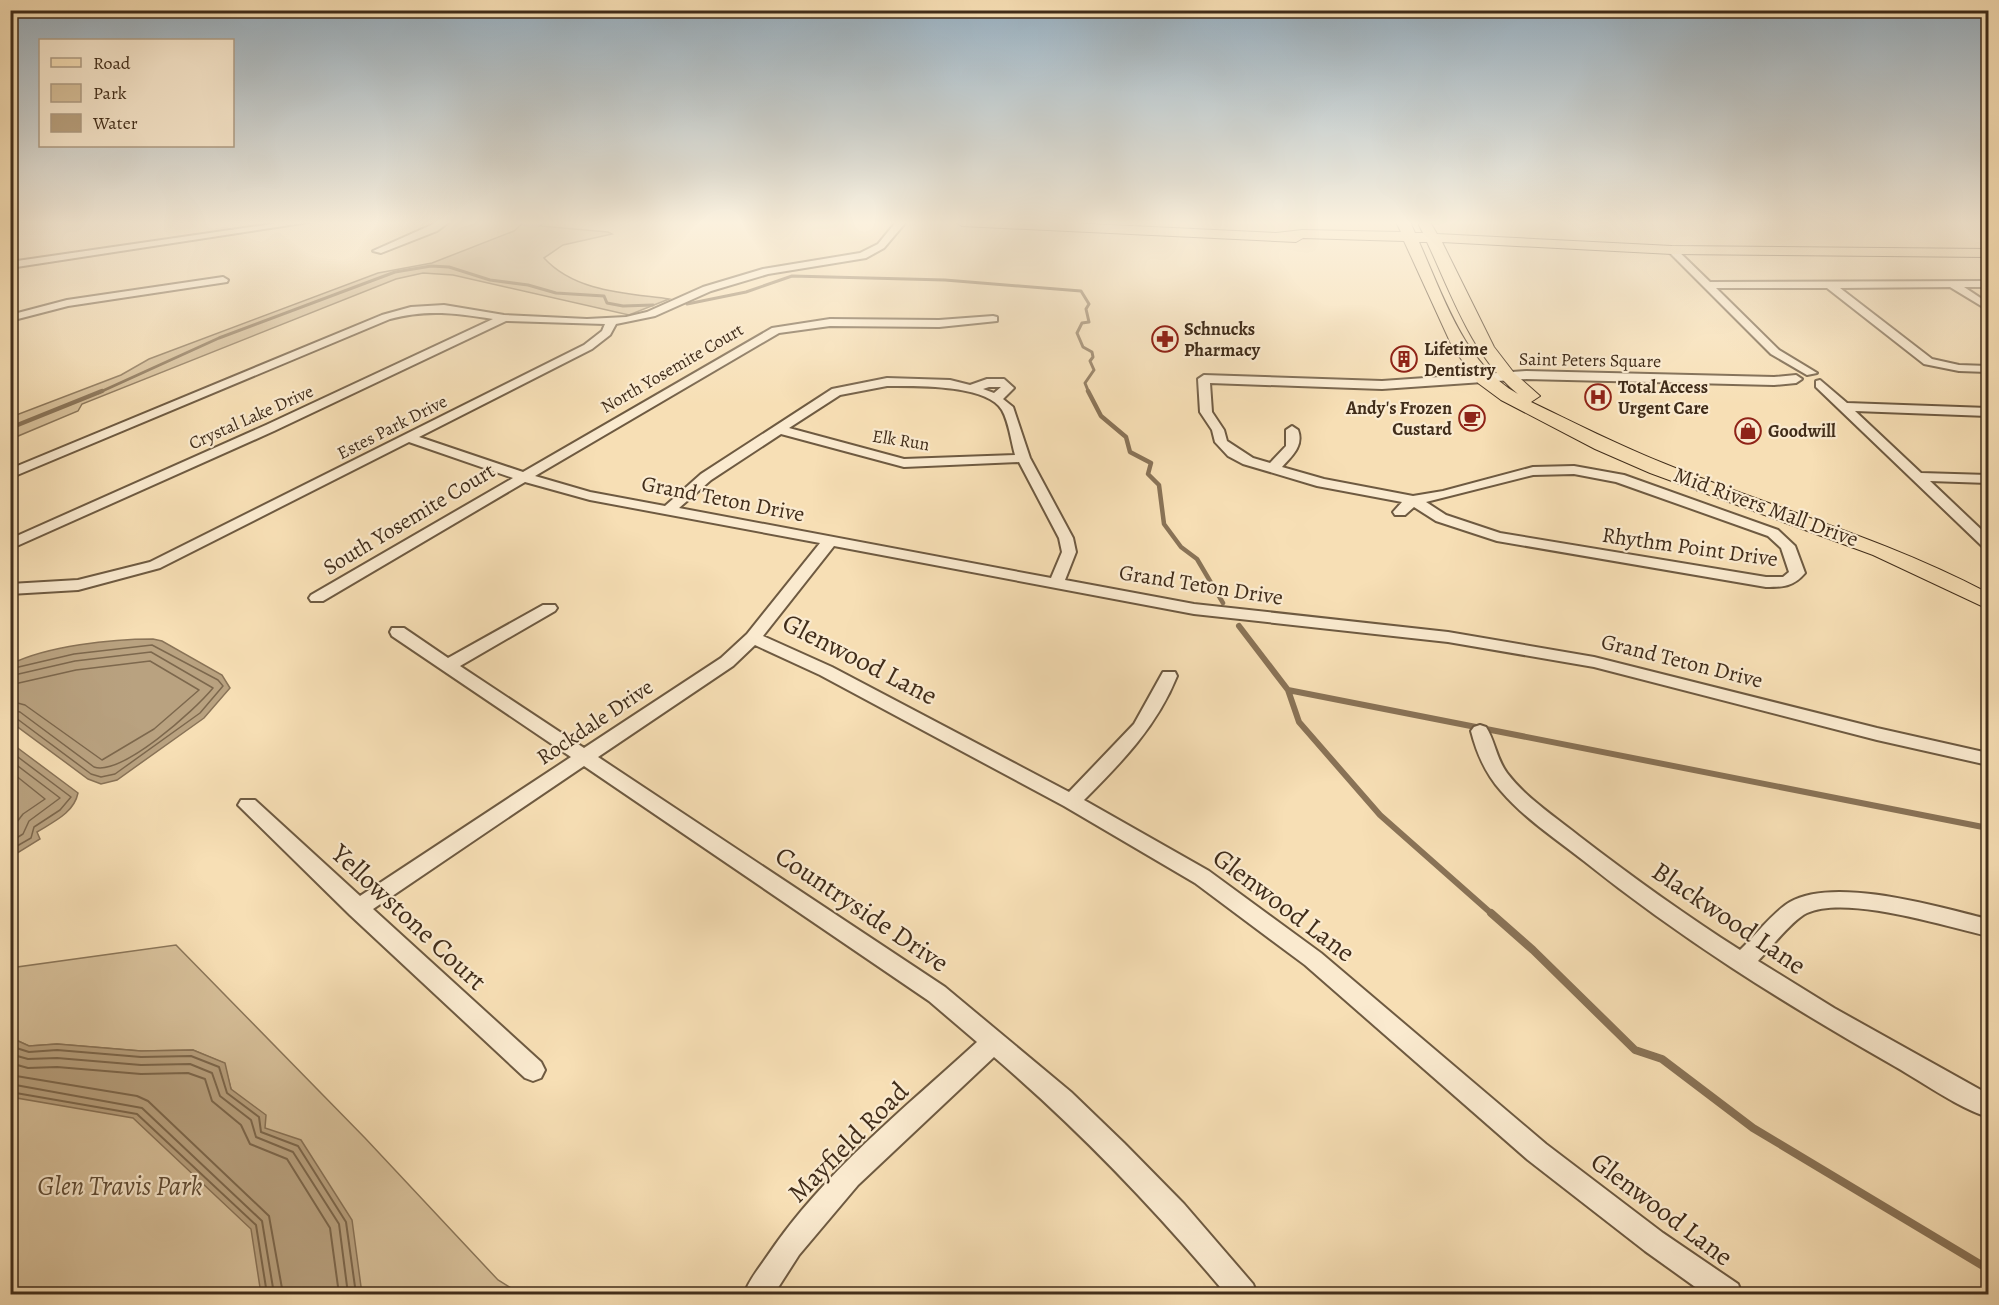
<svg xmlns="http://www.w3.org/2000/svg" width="1999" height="1305" viewBox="0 0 1999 1305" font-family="Alegreya,serif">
	<rect width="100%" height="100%" fill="#f7dfb5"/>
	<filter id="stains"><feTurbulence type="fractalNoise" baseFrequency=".00333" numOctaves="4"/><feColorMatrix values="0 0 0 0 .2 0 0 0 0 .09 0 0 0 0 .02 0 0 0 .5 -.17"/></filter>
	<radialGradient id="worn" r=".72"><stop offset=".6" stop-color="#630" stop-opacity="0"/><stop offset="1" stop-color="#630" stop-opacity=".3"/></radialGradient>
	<path fill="#d8c19b" stroke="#8c775a" stroke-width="1.5" d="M 524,222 L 546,222 L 540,226 L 608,232 L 612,234 L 563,245 L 544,258 C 575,292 626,293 669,299 L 629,315 L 453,275 L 423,273 L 396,279 L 82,404 L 78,411 L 11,439 L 11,417 L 121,375 L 149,359 L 378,273 L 432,263 L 514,231 Z
		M 176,945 L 365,1138 L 498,1280 L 521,1294 L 11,1294 L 11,1077 L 231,1089 L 224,1063 L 193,1050 L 141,1051 L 57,1044 L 29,1046 L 16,1040 L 11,1041 L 10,968 Z"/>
	<path fill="#b9a280" stroke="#897357" stroke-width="1.5" d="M 153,639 L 162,641 L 222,675 L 230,688 L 204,718 L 117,780 L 101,784 L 88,779 L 11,722 L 11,664 C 47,646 111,639 153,639 Z
		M 11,743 L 78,793 C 74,813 53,822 37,832 L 40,839 L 11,857 Z
		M 16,1040 L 29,1046 L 57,1044 L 141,1051 L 193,1050 L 225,1063 L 231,1089 L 266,1115 L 265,1128 L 301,1140 L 352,1220 L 362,1294 L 261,1294 L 251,1229 L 133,1118 L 11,1097 L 11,1041 Z"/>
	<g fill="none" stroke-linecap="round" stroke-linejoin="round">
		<path stroke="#7d684d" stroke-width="1.5" d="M 10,669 L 74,654 L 152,645 L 218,680 L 223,686 L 200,713 L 115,774 L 101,777 L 91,774 L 16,718 L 10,717
			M 10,676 L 75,661 L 151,652 L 213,688 C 195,710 122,776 94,767 L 20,712 L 10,710
			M 10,685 L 76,670 L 150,661 L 199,690 L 154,729 L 102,760 L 25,705 L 10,701
			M 10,751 L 71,797 L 60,810 L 34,827 L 31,838 L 10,850
			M 10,760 L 60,798 L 29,821 L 23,834 L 10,842
			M 10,771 L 45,799 L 23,814 L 10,831"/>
		<path stroke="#7d684d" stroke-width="2" d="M 10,1046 L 29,1052 L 57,1050 L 141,1057 L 191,1056 L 219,1067 L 227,1093 L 259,1117 L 261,1132 L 298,1146 L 346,1222 L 356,1294
			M 10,1054 L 28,1059 L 57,1058 L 141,1065 L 190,1064 L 212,1073 L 220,1096 L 251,1120 L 256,1137 L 293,1152 L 339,1224 L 348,1294
			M 10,1063 L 28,1068 L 57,1067 L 141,1074 L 188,1073 L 205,1079 L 212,1101 L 241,1125 L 250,1144 L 287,1159 L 330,1228 L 339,1294
			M 10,1075 L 137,1096 L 148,1101 L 269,1216 L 283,1294
			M 10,1084 L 142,1108 L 262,1221 L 274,1294
			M 10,1092 L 137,1114 L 256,1225 L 267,1294"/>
		<path stroke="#897357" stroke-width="3" d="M 687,304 L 746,292 L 792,276 L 945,280 L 1081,291 L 1089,304 L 1086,309 L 1089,322 L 1082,323 L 1077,333 L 1083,347 L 1092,352 L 1093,357 L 1090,361 L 1094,370 L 1085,383 L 1089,393
			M 98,393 L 219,338 L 395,272 L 431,266 L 449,267 L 490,280 L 528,285 L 556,293 L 604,296 L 607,303 L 623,306 L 653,305"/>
		<path stroke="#897357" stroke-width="4.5" d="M 1088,391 L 1101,416 L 1126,437 L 1130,452 L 1151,463 L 1148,474 L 1159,485 L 1164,524 L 1181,547 L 1197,559 L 1223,603
			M 10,428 L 102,391"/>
		<path stroke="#897357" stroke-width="6" d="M 1239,626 L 1288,690 L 1299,722 L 1380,815 L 1492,914
			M 1288,690 L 1988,828"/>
		<path stroke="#897357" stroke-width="8" d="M 1491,913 L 1533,950 L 1635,1050 L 1662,1059 L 1753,1128 L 1988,1269"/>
		<g stroke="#6e5a41" stroke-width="4">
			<path id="minor" d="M 286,222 L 309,222 L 10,268 L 10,262 Z
				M 438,222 L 449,222 L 437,231 L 381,253 L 373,251 Z
				M 896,222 L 906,222 L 884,248 L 866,258 L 768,274 L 711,291 L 655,316 L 616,324 L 610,335 L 592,349 L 419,437 L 523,472 L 772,328 L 830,319 L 939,320 L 993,316 L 997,317 L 997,321 L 939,327 L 830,326 L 779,333 L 535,476 L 590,492 L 665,506 L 701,474 L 832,389 L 887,378 L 950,380 L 970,385 L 987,379 L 1004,379 L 1014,388 L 1003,399 L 1013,407 L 1030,458 L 1073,538 L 1076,552 L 1065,580 L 1194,604 L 1448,632 L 1594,657 L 1877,728 L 1988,753 L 1988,765 L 1877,740 L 1594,667 L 1448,642 L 1194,614 L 834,546 L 763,636 L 832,667 L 1069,792 L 1134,724 L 1163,672 L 1175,672 L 1177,676 C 1157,726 1122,762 1084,800 L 1209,871 L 1321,953 L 1546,1144 L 1663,1233 L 1738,1284 L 1742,1294 L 1705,1294 L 1645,1251 L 1528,1160 L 1305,965 L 1195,883 L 1064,806 L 820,675 L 755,645 L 733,666 L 598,757 L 945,987 L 1071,1092 L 1124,1143 L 1184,1204 L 1253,1284 L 1257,1294 L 1226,1294 C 1154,1208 1079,1130 994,1057 L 858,1185 L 799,1255 L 774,1294 L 744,1294 C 749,1280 759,1268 768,1255 C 824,1172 904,1109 977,1042 L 929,1001 L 584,766 L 373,909 L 541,1062 L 545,1070 L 541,1078 L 533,1081 L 525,1078 L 350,915 L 238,805 L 241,800 L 255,800 L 360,896 L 571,757 L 392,636 L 390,632 L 392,628 L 404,628 L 448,658 L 543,605 L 555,605 L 557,608 L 555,611 L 460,666 L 584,748 L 721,658 L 747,634 L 820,543 L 590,500 L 525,482 L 323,601 L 311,601 L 309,598 L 311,595 L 513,478 L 409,442 L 160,568 L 78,590 L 10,594 L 10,584 L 78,580 L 150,562 L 584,345 L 602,331 L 605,324 L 506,321 L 274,431 L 10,549 L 10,539 L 266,425 L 493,319 C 456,313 426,309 390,319 L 10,478 L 10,469 L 382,315 L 411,307 L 444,305 L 504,315 L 587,319 L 626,317 L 647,312 L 703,287 L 763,269 L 860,253 L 878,244 ZM 887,386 C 914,386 987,384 1002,410 C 1009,422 1011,441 1015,455 L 904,459 L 789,428 L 840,395 ZM 989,387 L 1001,387 L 994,393 L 983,389 ZM 781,434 L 904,467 L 1019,462 L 1059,538 L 1062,552 L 1051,578 L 679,508 L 711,480 Z
				M 1669,248 L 1675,248 L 1710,282 L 1988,281 L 1988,287 L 1964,287 L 1988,303 L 1988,310 L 1950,287 L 1840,288 L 1932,359 L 1959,365 L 1988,366 L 1988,372 L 1959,371 L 1924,364 L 1827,288 L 1716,288 L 1779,350 L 1817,373 L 1807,375 L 1771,354 L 1669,252 Z
				M 223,277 L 228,280 L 227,282 L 68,306 L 10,321 L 10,315 L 67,300 Z
				M 1526,371 L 1774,377 L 1796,375 L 1802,379 L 1796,383 L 1774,385 L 1526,379 L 1382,389 L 1210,383 L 1212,412 L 1224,430 L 1227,441 L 1253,458 L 1270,463 L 1286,446 L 1286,430 L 1292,426 L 1298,430 C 1304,446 1292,456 1282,467 L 1324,479 L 1413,496 L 1443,491 L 1533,467 L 1574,466 L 1624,475 L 1778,530 L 1795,546 L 1805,573 C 1793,587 1783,587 1766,587 L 1497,541 L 1436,521 L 1414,507 L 1405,515 L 1395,515 L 1393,512 L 1402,502 L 1317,486 L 1243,464 L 1228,456 L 1215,442 L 1212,430 L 1200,412 L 1198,379 L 1204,375 L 1382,381 ZM 1574,474 L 1616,482 L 1768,536 L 1781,548 L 1789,572 L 1783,577 L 1766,577 L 1500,533 L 1446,515 L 1426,502 L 1533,475 Z
				M 1820,380 L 1847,403 L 1988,408 L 1988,416 L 1855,411 L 1921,473 L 1988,475 L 1988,483 L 1930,481 L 1988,536 L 1988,548 L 1983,547 L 1816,387 L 1816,381 Z
				M 1480,725 L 1486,727 C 1495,741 1496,758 1507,773 C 1526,798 1554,816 1579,836 C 1631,876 1685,915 1740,950 C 1754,937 1774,911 1790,902 C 1835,876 1939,907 1988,919 L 1988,936 C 1944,926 1847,895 1807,913 C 1792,920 1770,949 1758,961 L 1834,1008 L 1988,1094 L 1988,1117 C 1958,1108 1918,1079 1889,1063 C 1782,1002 1680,938 1584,861 C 1556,839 1524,818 1501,791 C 1485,773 1477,754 1471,731 L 1474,727 Z"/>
		</g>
		<g stroke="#412d1a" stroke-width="2">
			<path id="primary" d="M 955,222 L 1048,222 L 1276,233 L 1302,230 L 1401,232 L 1396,222 L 1410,222 L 1415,233 L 1423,233 L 1419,225 L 1421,222 L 1430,222 L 1437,234 L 1672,246 L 1988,249 L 1988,257 L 1672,254 L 1442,242 L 1494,347 L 1514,373 L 1540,396 L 1531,402 C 1575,423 1618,445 1663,463 C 1772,508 1884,538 1988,593 L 1988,609 L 1873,555 L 1650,473 L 1595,449 L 1501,400 L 1478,383 L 1452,346 L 1404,241 L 1303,238 L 1296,242 L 962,226 ZM 1419,242 L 1427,242 C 1452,295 1472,356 1518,394 C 1464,364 1443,295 1419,242 Z"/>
		</g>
		<use href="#minor" fill="#faeacf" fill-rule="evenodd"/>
		<use href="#primary" fill="#f7dfb5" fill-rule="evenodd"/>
	</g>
	<linearGradient id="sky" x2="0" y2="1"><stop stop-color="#95adbe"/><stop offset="0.55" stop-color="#fbf1de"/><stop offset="1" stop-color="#fbf1de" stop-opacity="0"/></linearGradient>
	<rect width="1999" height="405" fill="url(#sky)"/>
	<defs>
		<g id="pharmacy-ring" transform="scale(1.35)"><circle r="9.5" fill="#faeacf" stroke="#8f2418" stroke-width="1.5"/><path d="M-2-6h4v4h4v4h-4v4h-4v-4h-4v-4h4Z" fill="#8f2418"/></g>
		<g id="building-ring" transform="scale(1.35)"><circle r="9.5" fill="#faeacf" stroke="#8f2418" stroke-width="1.5"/><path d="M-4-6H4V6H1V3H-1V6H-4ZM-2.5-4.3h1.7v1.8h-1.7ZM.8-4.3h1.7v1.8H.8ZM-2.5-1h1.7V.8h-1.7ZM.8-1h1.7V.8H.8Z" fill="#8f2418"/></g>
		<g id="hospital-ring" transform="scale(1.35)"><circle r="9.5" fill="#faeacf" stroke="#8f2418" stroke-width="1.5"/><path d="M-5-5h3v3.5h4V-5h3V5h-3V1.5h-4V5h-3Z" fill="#8f2418"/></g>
		<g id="cafe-ring" transform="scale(1.35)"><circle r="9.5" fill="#faeacf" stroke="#8f2418" stroke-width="1.5"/><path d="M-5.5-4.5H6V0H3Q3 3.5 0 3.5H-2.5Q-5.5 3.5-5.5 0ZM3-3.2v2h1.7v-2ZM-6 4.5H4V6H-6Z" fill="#8f2418"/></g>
		<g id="shop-ring" transform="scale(1.35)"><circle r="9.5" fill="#faeacf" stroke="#8f2418" stroke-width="1.5"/><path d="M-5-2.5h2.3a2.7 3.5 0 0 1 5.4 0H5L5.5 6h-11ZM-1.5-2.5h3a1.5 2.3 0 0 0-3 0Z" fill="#8f2418"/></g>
	</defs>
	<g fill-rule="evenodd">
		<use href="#pharmacy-ring" x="1165" y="339"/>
		<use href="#building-ring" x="1404" y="359"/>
		<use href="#hospital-ring" x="1598" y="397"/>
		<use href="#cafe-ring" x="1472" y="418"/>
		<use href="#shop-ring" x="1748" y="431"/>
	</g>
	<g text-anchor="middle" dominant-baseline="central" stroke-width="4.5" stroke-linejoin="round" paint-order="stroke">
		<g font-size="18" font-weight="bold" fill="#412d1a" stroke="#faeacf" text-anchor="start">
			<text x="1184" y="329">Schnucks<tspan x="1184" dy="21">Pharmacy</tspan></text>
			<text x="1424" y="349">Lifetime<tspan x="1424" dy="21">Dentistry</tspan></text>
			<text x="1618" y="387">Total Access<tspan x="1618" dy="21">Urgent Care</tspan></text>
			<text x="1452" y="408" text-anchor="end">Andy's Frozen<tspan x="1452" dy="21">Custard</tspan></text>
			<text x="1768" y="431">Goodwill</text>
		</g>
		<g font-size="18" fill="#412d1a" stroke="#faeacf">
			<text transform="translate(1590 360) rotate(1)">Saint Peters Square</text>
			<text transform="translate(672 368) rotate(-30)">North Yosemite Court</text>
			<text transform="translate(251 417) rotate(-24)">Crystal Lake Drive</text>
			<text transform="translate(392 427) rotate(-27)">Estes Park Drive</text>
			<text transform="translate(901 440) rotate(9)">Elk Run</text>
		</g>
		<g font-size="22" fill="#412d1a" stroke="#faeacf">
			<text transform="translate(723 499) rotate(11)">Grand Teton Drive</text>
			<text transform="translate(1766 507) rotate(20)">Mid Rivers Mall Drive</text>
			<text transform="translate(409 519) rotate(-31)">South Yosemite Court</text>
			<text transform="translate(1690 547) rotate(8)">Rhythm Point Drive</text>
			<text transform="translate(1201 585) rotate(9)">Grand Teton Drive</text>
			<text transform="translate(1682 661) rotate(14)">Grand Teton Drive</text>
			<text transform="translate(595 722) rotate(-34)">Rockdale Drive</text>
		</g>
		<g font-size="27" fill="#412d1a" stroke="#faeacf">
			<text transform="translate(860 659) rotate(27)">Glenwood Lane</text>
			<text transform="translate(1284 905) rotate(37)">Glenwood Lane</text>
			<text transform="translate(862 909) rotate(34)">Countryside Drive</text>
			<text transform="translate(409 917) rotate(43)">Yellowstone Court</text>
			<text transform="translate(1729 918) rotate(34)">Blackwood Lane</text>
			<text transform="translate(848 1142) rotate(-45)">Mayfield Road</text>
			<text transform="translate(1662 1209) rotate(37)">Glenwood Lane</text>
		</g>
		<g font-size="27" font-style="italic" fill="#5f4b34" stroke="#faeacf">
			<text x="120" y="1186">Glen Travis Park</text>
		</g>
	</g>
	<rect width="1999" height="1305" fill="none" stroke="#f7dfb5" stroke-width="36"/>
	<rect x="12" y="12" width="1975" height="1281" fill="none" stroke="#412d1a" stroke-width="3"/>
	<rect x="18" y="18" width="1963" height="1269" fill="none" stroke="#412d1a" stroke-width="1.5"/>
	<rect x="39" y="39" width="195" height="108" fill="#faeacf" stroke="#b09e87" stroke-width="1.5"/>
	<rect x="51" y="58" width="30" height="9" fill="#f7dfb5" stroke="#b09e87" stroke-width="1.5"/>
	<text x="93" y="69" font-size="18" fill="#412d1a">Road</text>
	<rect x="51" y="84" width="30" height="18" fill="#d8c19b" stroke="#b09e87" stroke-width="1.5"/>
	<text x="93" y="99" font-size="18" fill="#412d1a">Park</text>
	<rect x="51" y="114" width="30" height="18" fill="#b9a280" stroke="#b09e87" stroke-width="1.5"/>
	<text x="93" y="129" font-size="18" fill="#412d1a">Water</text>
	<rect width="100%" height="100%" filter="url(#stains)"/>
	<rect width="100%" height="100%" fill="url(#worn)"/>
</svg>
